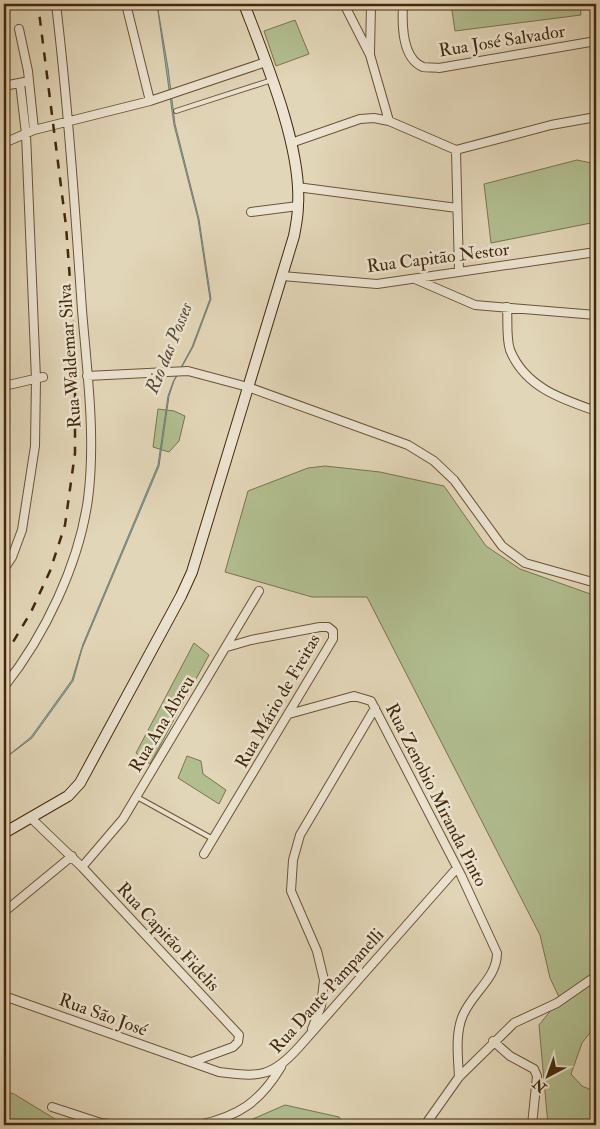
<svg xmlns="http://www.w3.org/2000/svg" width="600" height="1129" viewBox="0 0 600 1129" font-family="'IM FELL Double Pica',serif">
	<rect width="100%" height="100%" fill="#e2d6b8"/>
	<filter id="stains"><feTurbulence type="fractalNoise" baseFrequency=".004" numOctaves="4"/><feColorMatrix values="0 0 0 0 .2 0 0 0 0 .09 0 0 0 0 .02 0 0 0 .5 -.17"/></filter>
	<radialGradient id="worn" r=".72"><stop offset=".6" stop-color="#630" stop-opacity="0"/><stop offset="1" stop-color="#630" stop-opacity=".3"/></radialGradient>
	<path fill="#b1be90" stroke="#7a744e" d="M 451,4 L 580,4 L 581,15 L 455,31 Z
		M 295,20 L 309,54 L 276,66 L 264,31 Z
		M 577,160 L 596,164 L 596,222 L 491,243 L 484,184 Z
		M 158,409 L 174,411 L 185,416 L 179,441 L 169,452 L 153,447 Z
		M 325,466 L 380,472 L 444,486 L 486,546 L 520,569 L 596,596 L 596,1025 L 582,1043 L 571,1074 L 582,1086 L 596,1092 L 596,1125 L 548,1125 L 539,1025 L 560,999 L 550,978 L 540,935 L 367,597 L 312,597 L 225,572 L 248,491 L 308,468 Z
		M 194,643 L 209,655 L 150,764 L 136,753 Z
		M 187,756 L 201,761 L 203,774 L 226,790 L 219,804 L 178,778 Z
		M 4,1091 L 14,1094 L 65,1125 L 4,1125 Z
		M 285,1105 L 339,1117 L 345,1125 L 239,1125 Z"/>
	<path fill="#96b7b6" stroke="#757e72" d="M 157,4 L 168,68 L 175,124 L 199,219 L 211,299 L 193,347 L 174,381 L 169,396 L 159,466 L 82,649 L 73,681 L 32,738 L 4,759 L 31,737 L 72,680 L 83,644 L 158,465 L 168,396 L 173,382 L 192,347 L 210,299 L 198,219 L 174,125 Z"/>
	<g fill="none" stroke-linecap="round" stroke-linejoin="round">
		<g stroke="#6b5436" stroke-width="6">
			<path id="service" d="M 176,111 L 272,80
				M 137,797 L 213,839"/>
		</g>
		<g stroke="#6b5436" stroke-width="10">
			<path id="minor" d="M 126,4 L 150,101
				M 344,4 L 370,55 L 389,121
				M 403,4 C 402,22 401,58 423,67 C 427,68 435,67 439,68 L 596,41
				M 19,29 L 28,71 L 34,130
				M 370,53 L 371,4
				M 4,86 L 24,82
				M 4,143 L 34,130 L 150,101 L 266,62
				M 291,143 L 360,119 L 374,118 L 389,121 L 456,150 L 551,125 L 596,117
				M 456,150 L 459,272
				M 297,187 L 457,208
				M 251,212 L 298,206
				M 282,276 L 377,284 L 596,252
				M 415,279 L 475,305 L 596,315
				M 507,307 C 508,320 506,338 510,350 C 525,387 561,399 596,411
				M 87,376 L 188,371 L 248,387 L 408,445 L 434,461 L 454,480 L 502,546 L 525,563 L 596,583
				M 4,386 L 43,377
				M 4,569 L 12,557 L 22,530 L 35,446 L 36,379 L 26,134 L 20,83
				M 4,687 C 45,635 79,564 88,499 C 96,437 87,371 82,310 C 75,208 68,105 56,4
				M 289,714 L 354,696 L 371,701 L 461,875 L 497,953 C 497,978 473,992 463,1015 C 455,1033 458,1057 459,1077
				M 32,819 L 82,867 L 239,1035 L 238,1042 L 233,1047 L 192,1062
				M 204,854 L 333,639 L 333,631 L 328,627 L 320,627 L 251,640 L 227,647
				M 82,867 L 123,819 L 259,591
				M 4,912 L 72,856
				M 4,996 L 219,1072 C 259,1077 271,1078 299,1047 L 457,868
				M 312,1029 L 321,1006 L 324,980 L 317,951 L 291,891 L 293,860 L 300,835 L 375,708
				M 493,1041 L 510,1056 L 534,1069 L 537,1076 L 532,1125
				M 52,1107 L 101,1123 L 118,1125
				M 199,1125 C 239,1116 260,1102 281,1067
				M 425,1125 L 459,1077 L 514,1023 L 557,1003 L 596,976"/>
		</g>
		<g stroke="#43290b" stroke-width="12">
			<path id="secondary" d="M 4,833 L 68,796 L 80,783 L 181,596 L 192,572 L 294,236 C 296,226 298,216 298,205 C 302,147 265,59 244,4"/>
		</g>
		<use href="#service" stroke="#ece4d1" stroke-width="4"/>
		<use href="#minor" stroke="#ece4d1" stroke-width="8"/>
		<use href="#secondary" stroke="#ece4d1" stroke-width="10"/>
		<path stroke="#43290b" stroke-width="2.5" stroke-dasharray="9 9" stroke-linecap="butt" d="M 4,657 L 31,612 L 50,571 L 65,525 L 75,453 L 75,349 L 66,226 L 38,4"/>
	</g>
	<g text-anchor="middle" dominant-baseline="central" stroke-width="5" stroke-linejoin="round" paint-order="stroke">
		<g font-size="18" fill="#43290b" stroke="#ece4d1">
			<text transform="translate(502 41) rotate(-9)">Rua José Salvador</text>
			<text transform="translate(438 258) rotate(-7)">Rua Capitão Nestor</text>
			<text transform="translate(70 356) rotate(-94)">Rua Waldemar Silva</text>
			<text transform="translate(278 701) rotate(-60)">Rua Mário de Freitas</text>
			<text transform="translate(162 724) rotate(-59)">Rua Ana Abreu</text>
			<text transform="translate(436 795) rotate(63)">Rua Zenobio Miranda Pinto</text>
			<text transform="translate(168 937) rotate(47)">Rua Capitão Fidelis</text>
			<text transform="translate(327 991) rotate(-48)">Rua Dante Pampanelli</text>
			<text transform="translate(103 1015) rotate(20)">Rua São José</text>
		</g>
		<g font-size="19" font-style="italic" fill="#584c36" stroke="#ece4d1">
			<text transform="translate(169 348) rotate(-68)">Rio das Posses</text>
		</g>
	</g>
	<rect width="600" height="1129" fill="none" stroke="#e2d6b8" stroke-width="20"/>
	<rect x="5" y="5" width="590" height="1119" fill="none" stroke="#43290b" stroke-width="2.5"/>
	<rect x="10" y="10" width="580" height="1109" fill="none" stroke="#43290b"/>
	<g transform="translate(548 1076) rotate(221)" stroke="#ece4d1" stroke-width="4" paint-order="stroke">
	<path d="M0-4L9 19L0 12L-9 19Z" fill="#43290b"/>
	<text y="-8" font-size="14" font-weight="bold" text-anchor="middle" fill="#43290b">N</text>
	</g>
	<rect width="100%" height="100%" filter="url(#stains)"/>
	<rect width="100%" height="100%" fill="url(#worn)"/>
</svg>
